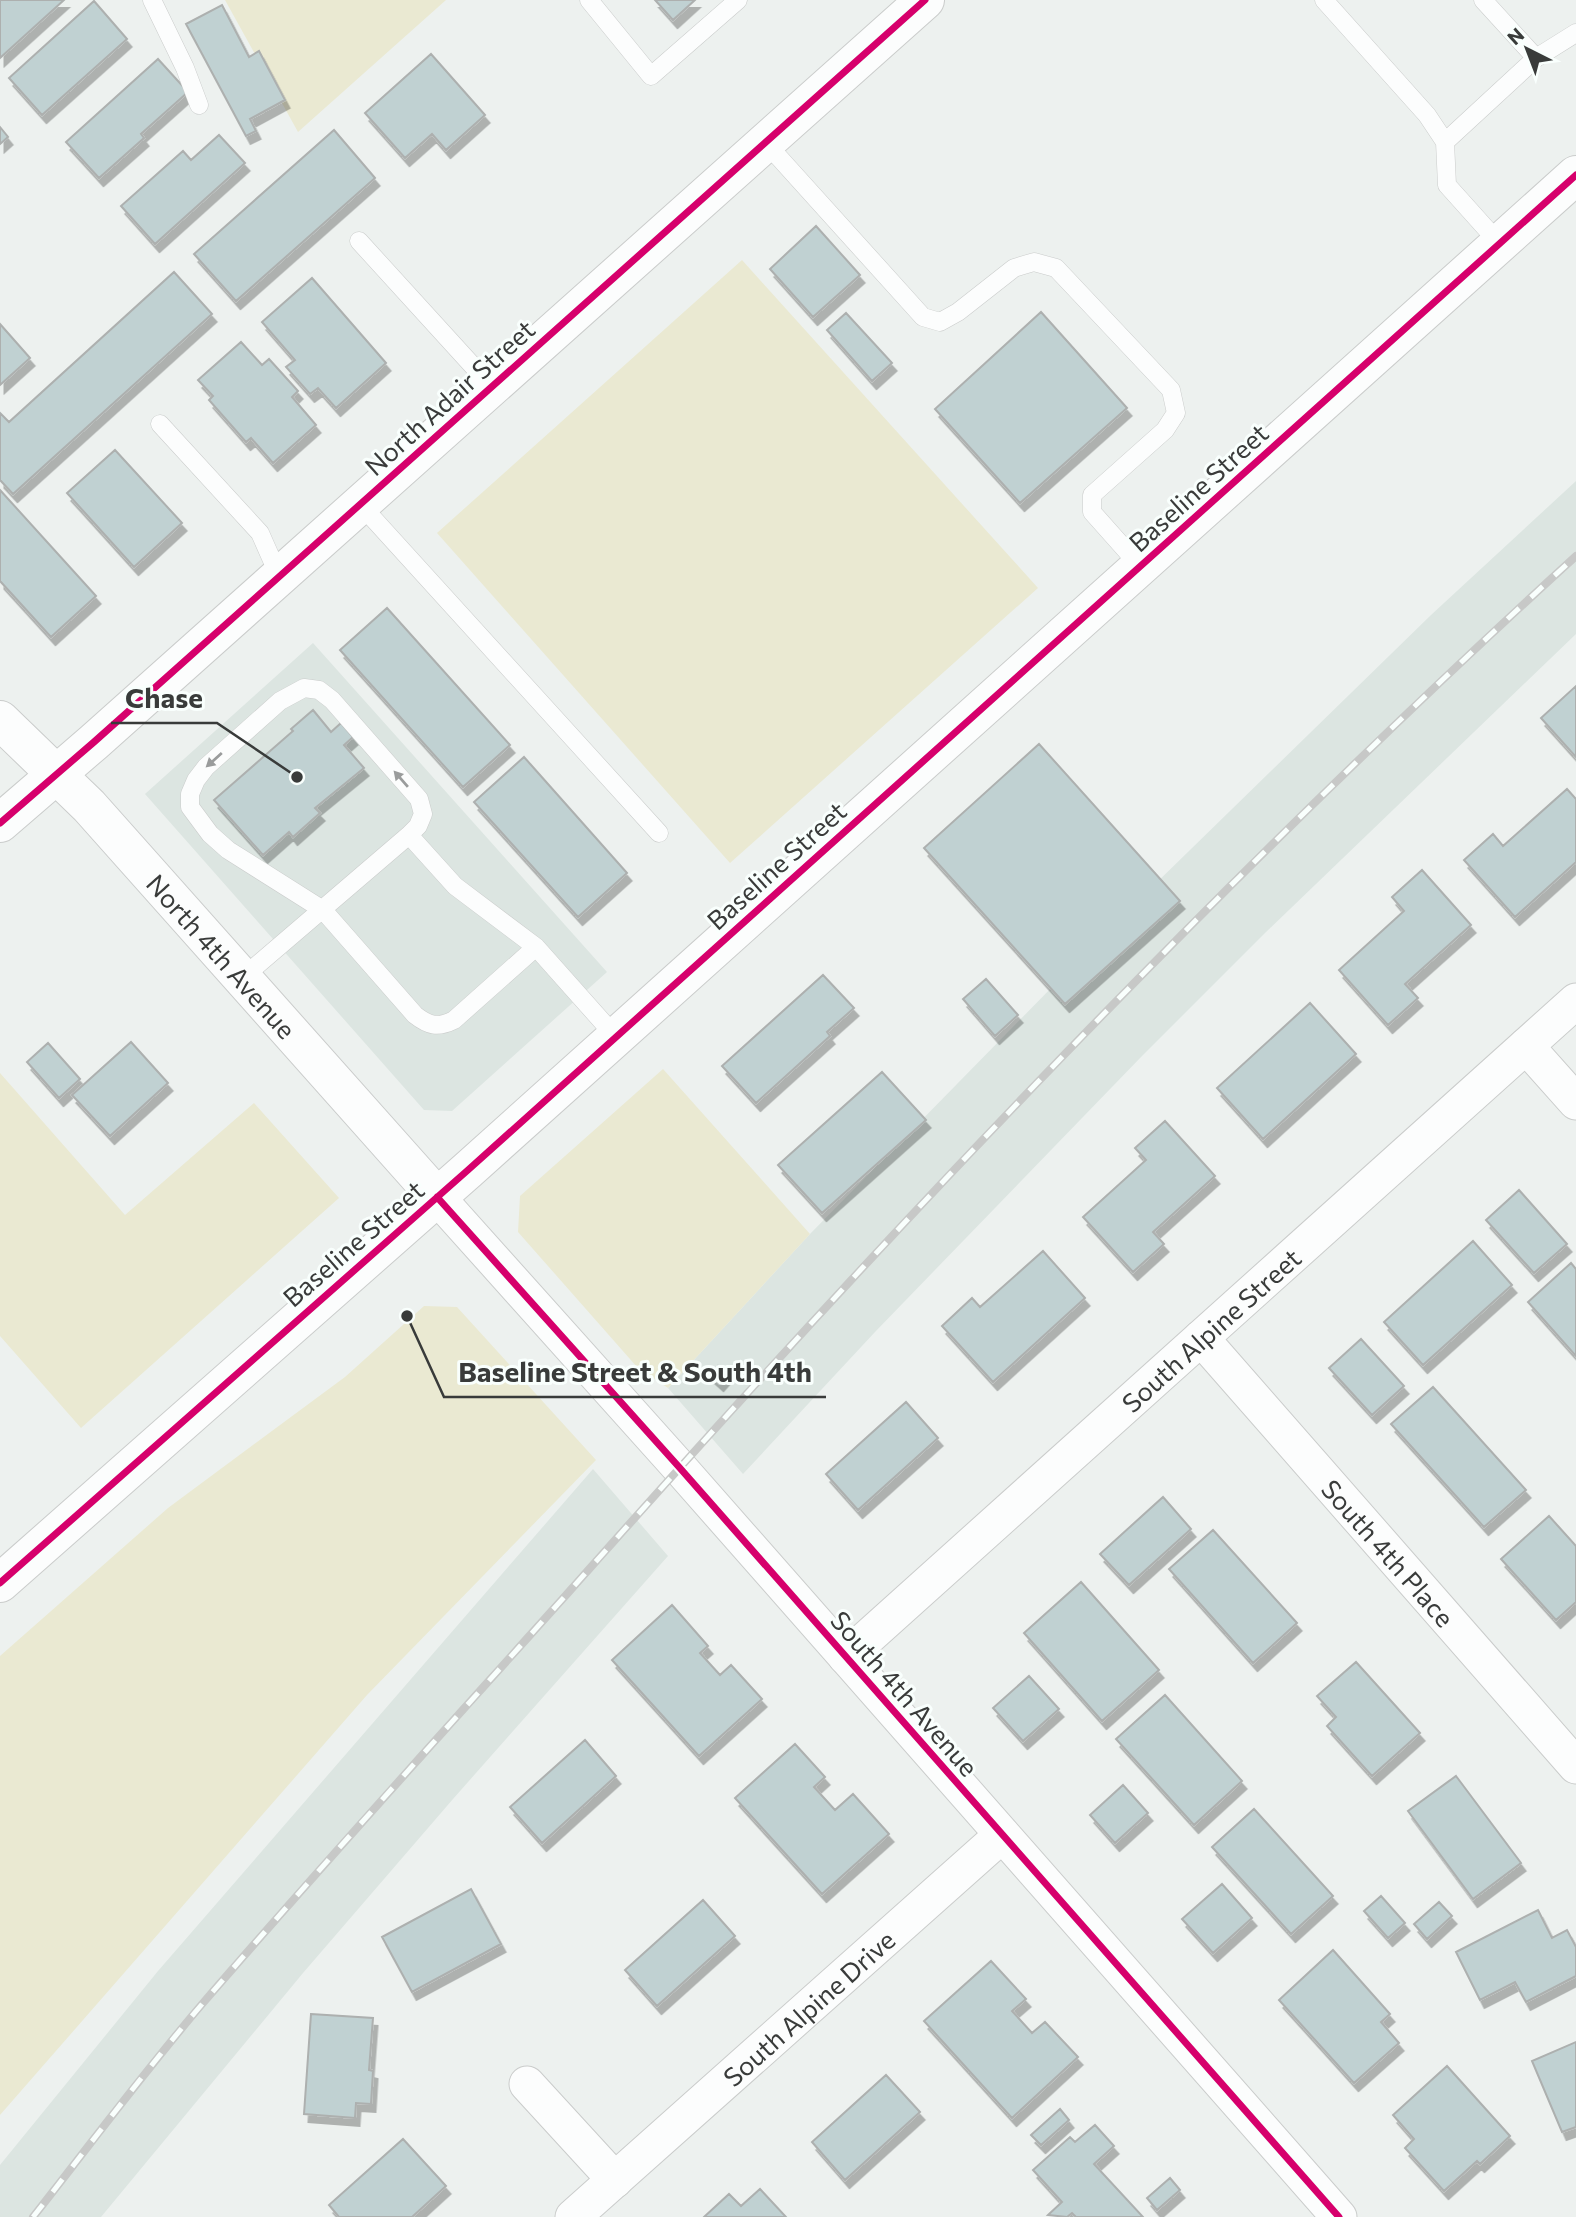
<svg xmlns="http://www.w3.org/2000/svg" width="1576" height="2217" viewBox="0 0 1576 2217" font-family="Commissioner,sans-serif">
	<defs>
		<filter id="shadow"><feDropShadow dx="4.5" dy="8" stdDeviation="0" flood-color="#0004"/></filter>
	</defs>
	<rect width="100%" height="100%" fill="#edf1ef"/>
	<path fill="#dce5e1" d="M 1576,481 L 1576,634 L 1266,932 L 1142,1056 L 875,1332 L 743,1474 L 668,1388 L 810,1234 L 1108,930 L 1431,615 Z
		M 313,643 L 607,972 L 452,1111 L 424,1110 L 145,794 Z
		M 593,1469 L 668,1556 L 453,1799 L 303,1973 L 101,2217 L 0,2217 L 0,2165 L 158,1971 Z"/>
	<path fill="#eae9d2" d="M 225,0 L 446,0 L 298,132 Z
		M 742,260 L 1038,588 L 730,863 L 437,533 Z
		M 663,1069 L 810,1234 L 668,1388 L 637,1367 L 518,1232 L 520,1196 Z
		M 0,1073 L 125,1215 L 254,1103 L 339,1198 L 81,1428 L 0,1336 Z
		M 424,1306 L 457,1307 L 596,1460 L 367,1695 L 0,2115 L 0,1656 L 168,1508 L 345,1377 Z"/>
	<path fill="#c0d1d2" stroke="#adb0af" stroke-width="2" filter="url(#shadow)" d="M 0,0 L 64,0 L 0,58 Z
		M 655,0 L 695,0 L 673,20 Z
		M 94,1 L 127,39 L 42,115 L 9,78 Z
		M 222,5 L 249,57 L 259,51 L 285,100 L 250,119 L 256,131 L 246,136 L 186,24 Z
		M 431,54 L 485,115 L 446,150 L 432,134 L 405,158 L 365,113 Z
		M 158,59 L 188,92 L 141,134 L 144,138 L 99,178 L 66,142 Z
		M 0,127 L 8,137 L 0,144 Z
		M 334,130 L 375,178 L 236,301 L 194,254 Z
		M 219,135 L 245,163 L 155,244 L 121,206 L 183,151 L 191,160 Z
		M 816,226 L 860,275 L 813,317 L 770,269 Z
		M 174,272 L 212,314 L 13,494 L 0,480 L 0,413 L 9,422 Z
		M 312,278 L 386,363 L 336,408 L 318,388 L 310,394 L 286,367 L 295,360 L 262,322 Z
		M 1041,312 L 1127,408 L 1020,503 L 935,409 Z
		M 846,313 L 892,363 L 872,381 L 827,330 Z
		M 0,324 L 30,358 L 0,385 Z
		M 241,342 L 262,365 L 269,359 L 298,391 L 292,397 L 316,425 L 273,463 L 251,438 L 246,442 L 209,400 L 213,396 L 198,380 Z
		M 115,450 L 182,523 L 134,567 L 67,493 Z
		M 0,490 L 96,596 L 51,637 L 0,581 Z
		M 387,608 L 510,745 L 463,787 L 340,650 Z
		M 1576,686 L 1576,757 L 1541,718 Z
		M 313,710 L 331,732 L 341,723 L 353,737 L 344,745 L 364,768 L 315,808 L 320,813 L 293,837 L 289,832 L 263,855 L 214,800 L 293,731 L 291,729 Z
		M 1039,744 L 1180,901 L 1065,1004 L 924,848 Z
		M 524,757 L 627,873 L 578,917 L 474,802 Z
		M 1567,789 L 1576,799 L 1576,862 L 1515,917 L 1464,860 L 1493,834 L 1503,846 Z
		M 1422,870 L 1471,925 L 1405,984 L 1418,998 L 1388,1025 L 1339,970 L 1404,911 L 1392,897 Z
		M 823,975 L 854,1008 L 827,1032 L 830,1036 L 756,1103 L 722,1066 Z
		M 986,979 L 1018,1015 L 995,1036 L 963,999 Z
		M 1310,1003 L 1356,1054 L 1263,1139 L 1217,1088 Z
		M 131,1042 L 168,1083 L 110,1136 L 72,1095 Z
		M 48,1043 L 80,1079 L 59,1098 L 27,1062 Z
		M 882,1072 L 926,1120 L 822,1213 L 778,1165 Z
		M 1165,1121 L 1215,1176 L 1153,1232 L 1164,1244 L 1133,1272 L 1083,1217 L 1146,1160 L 1135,1148 Z
		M 1519,1190 L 1567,1244 L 1534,1273 L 1486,1220 Z
		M 1473,1241 L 1512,1285 L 1423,1365 L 1384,1322 Z
		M 1043,1251 L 1085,1298 L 993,1382 L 942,1326 L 972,1298 L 980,1307 Z
		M 1571,1263 L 1576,1269 L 1576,1356 L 1528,1302 Z
		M 1361,1339 L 1404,1386 L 1372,1415 L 1329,1368 Z
		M 718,1366 L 727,1374 L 719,1383 L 710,1375 Z
		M 1433,1387 L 1526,1490 L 1484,1527 L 1391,1424 Z
		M 906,1402 L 938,1438 L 858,1510 L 826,1474 Z
		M 1163,1497 L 1191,1529 L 1129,1585 L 1100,1554 Z
		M 1549,1516 L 1576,1546 L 1576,1602 L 1556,1620 L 1501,1559 Z
		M 1213,1530 L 1297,1623 L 1253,1663 L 1169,1569 Z
		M 1081,1582 L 1159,1670 L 1102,1721 L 1024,1633 Z
		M 672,1605 L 708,1646 L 700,1653 L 720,1675 L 731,1665 L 762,1699 L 699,1756 L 612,1660 Z
		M 1356,1662 L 1420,1733 L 1372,1776 L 1327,1726 L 1336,1717 L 1317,1696 Z
		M 1029,1676 L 1059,1709 L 1023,1741 L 993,1708 Z
		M 1165,1695 L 1242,1781 L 1194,1825 L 1116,1739 Z
		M 585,1740 L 616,1776 L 542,1843 L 510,1807 Z
		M 795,1744 L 825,1777 L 814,1787 L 835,1810 L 853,1794 L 889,1834 L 822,1894 L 735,1798 Z
		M 1456,1776 L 1521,1863 L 1473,1899 L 1408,1811 Z
		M 1123,1785 L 1148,1813 L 1115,1843 L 1090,1815 Z
		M 1254,1809 L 1333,1896 L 1291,1934 L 1212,1847 Z
		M 1222,1884 L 1252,1918 L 1213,1953 L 1182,1919 Z
		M 471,1889 L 501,1944 L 412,1992 L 382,1937 Z
		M 1381,1896 L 1405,1923 L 1388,1938 L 1364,1911 Z
		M 703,1900 L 735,1936 L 657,2006 L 625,1970 Z
		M 1439,1902 L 1452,1916 L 1427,1939 L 1414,1924 Z
		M 1538,1910 L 1552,1938 L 1567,1930 L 1576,1947 L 1576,1976 L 1526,2002 L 1515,1982 L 1480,2000 L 1456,1952 Z
		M 1333,1950 L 1390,2014 L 1381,2022 L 1399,2043 L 1354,2083 L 1279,2000 Z
		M 991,1961 L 1026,1999 L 1012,2011 L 1032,2033 L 1045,2022 L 1078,2057 L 1012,2118 L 924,2021 Z
		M 311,2014 L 373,2018 L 369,2070 L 373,2071 L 371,2104 L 356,2103 L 355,2118 L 304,2114 Z
		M 1576,2042 L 1576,2127 L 1562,2132 L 1532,2061 Z
		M 1447,2066 L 1510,2136 L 1480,2164 L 1477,2161 L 1444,2191 L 1405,2148 L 1414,2139 L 1393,2115 Z
		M 886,2075 L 920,2112 L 845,2180 L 812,2142 Z
		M 1060,2109 L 1069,2120 L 1041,2145 L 1031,2135 Z
		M 1095,2125 L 1114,2146 L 1094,2164 L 1143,2217 L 1076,2217 L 1072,2213 L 1067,2217 L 1048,2215 L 1062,2202 L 1033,2170 L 1070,2137 L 1075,2142 Z
		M 403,2139 L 446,2186 L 412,2217 L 339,2217 L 329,2205 Z
		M 1170,2178 L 1180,2190 L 1157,2210 L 1147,2198 Z
		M 760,2189 L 786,2217 L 704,2217 L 729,2194 L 741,2206 Z"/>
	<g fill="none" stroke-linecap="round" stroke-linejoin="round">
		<g stroke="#cacccb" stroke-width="19">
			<path id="lane" d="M 152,0 L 185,68 L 199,105
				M 589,0 L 651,76 L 738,0
				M 1324,0 L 1427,115 L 1445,142 L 1447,185 L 1499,243
				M 1536,58 L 1576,33
				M 1445,142 L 1536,58 L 1483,0
				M 766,143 L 923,317 L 940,322 L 958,312 L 1014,268 L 1034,262 L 1056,268 L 1171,390 L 1176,413 L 1165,430 L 1092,495 L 1092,512 L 1140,566
				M 359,241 L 492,387
				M 160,424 L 260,533 L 279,576
				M 360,504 L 659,833
				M 409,835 L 418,826 L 423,814 L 419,799 L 332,700 L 319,690 L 304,688 L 280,701 L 206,767 L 196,780 L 190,794 L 190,807 L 210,834 L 228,850 L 323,910 L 415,1015 C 429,1026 438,1028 454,1020 L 536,947
				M 242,978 L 409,835 L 455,886 L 536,947 L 616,1037"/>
		</g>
		<g stroke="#cacccb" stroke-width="37">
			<g id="street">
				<path d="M 1526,1046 L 1576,1102"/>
				<path d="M 437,1197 L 679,1467 L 1339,2217"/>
				<path id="s1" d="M 1201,1338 L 1576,1766"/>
				<path id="s2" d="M 846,1657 L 1576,1001"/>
				<path d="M 527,2084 L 615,2180"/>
				<path id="s3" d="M 573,2217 L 1002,1835"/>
			</g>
		</g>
		<g stroke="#cacccb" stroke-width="40">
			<g id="secondary">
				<path id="s4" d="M 0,720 L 89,806 L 437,1197"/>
			</g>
		</g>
		<g stroke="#cacccb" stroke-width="40">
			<path id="highway" d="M 0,823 L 94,742 L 925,0
				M 0,1583 L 468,1170 L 1576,175"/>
		</g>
		<use href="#lane" stroke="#fcfdfd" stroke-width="18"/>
		<use href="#street" stroke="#fcfdfd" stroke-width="35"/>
		<use href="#secondary" stroke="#fcfdfd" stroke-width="38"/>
		<use href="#highway" stroke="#fcfdfd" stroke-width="38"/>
		<g stroke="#c7c8c7" stroke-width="8">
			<path id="rail" d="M 33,2217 C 89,2146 144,2072 203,2003 C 322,1865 445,1730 567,1594 C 887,1233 1219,881 1576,556"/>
		</g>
		<use href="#rail" stroke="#f9fffd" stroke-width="5" stroke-dasharray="16" stroke-linecap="butt"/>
		<g stroke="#f9fffd" stroke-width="11">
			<path id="cycleway" d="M 0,823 L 94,742 L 925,0
				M 437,1197 L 679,1467 L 1339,2217
				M 0,1583 L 468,1170 L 1576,175"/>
		</g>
		<use href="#cycleway" stroke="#d6006c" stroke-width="7"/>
	</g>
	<defs><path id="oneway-solid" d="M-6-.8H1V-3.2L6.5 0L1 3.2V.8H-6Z" transform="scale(1.75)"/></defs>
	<g fill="#9a9c9c">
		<use href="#oneway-solid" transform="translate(214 760) rotate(138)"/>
		<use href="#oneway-solid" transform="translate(401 779) rotate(-131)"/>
	</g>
	<g text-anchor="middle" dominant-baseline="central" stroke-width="6" stroke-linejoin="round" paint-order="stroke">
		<g font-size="26" fill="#393b3a" stroke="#f9fffd">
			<text transform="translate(449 397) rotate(-42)">North Adair Street</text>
			<text transform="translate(1198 487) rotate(-42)">Baseline Street</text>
			<text transform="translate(776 865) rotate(-42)">Baseline Street</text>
			<text stroke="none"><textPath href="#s4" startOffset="324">North 4th Avenue</textPath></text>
			<text transform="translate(353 1243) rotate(-41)">Baseline Street</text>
			<text stroke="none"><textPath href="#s2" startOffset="490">South Alpine Street</textPath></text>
			<text stroke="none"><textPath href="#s1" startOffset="285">South 4th Place</textPath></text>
			<text transform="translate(905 1693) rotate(49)">South 4th Avenue</text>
			<text stroke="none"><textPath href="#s3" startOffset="315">South Alpine Drive</textPath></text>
		</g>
	</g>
	<path fill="none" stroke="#393b3a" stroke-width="2.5" d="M297 777L217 723H111M407 1316L444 1397H826"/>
	<g fill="#393b3a" stroke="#f9fffd" stroke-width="2.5">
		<circle cx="297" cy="777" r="7"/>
		<circle cx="407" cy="1316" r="7"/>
	</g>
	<g font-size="28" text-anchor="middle" font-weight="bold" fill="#393b3a" stroke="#f9fffd" stroke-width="6" stroke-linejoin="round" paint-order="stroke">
		<text x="164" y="708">Chase</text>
		<text x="635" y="1382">Baseline Street &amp; South 4th</text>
	</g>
	<g transform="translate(1527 49) rotate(318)" stroke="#f9fffd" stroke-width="5" paint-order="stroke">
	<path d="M0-5L12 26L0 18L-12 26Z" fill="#393b3a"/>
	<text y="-10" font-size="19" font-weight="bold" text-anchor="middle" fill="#393b3a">N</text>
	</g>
</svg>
